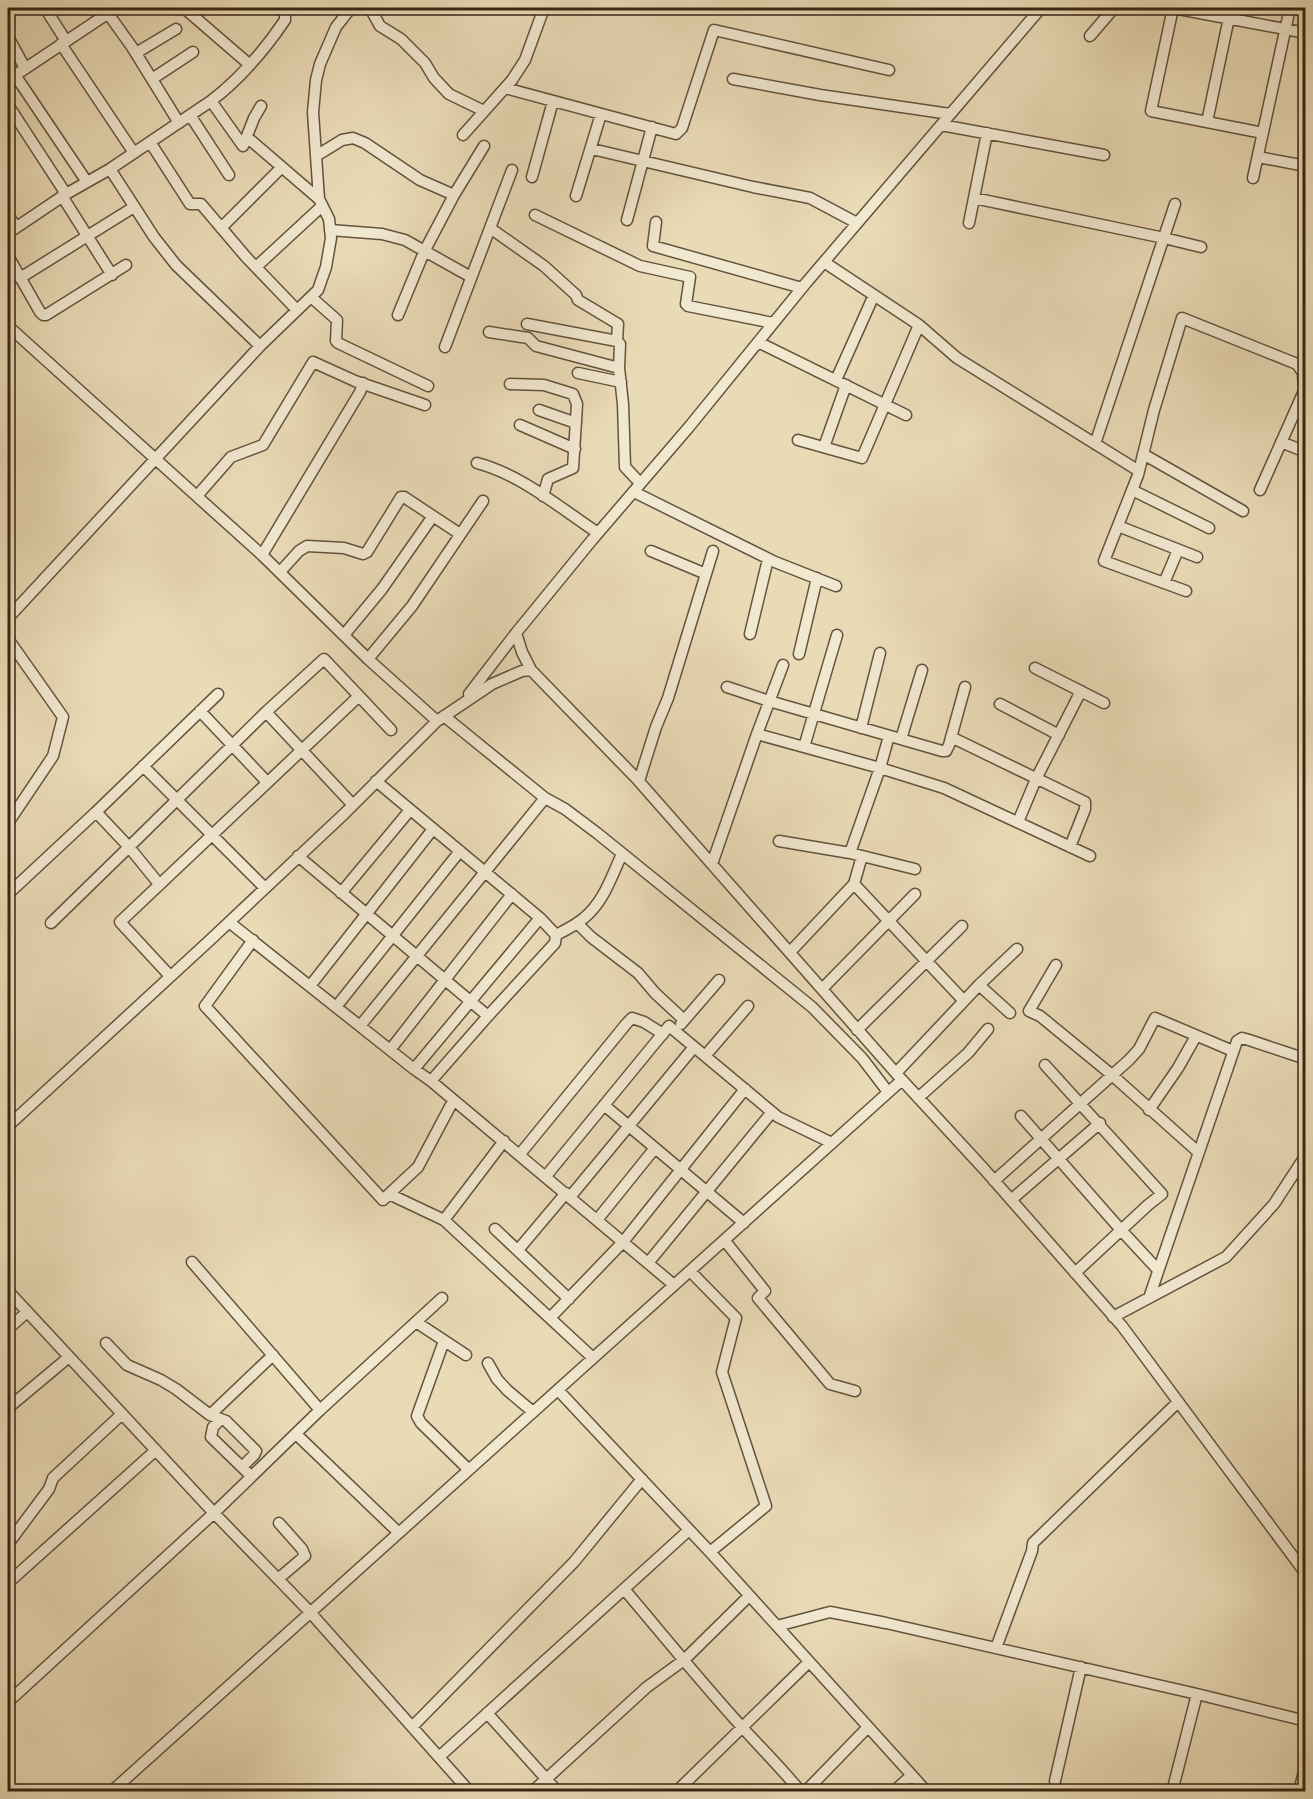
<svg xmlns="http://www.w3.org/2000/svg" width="1313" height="1799" viewBox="0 0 1313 1799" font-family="Alegreya,serif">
	<rect width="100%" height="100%" fill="#eadbb7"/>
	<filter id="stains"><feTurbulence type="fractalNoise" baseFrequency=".00333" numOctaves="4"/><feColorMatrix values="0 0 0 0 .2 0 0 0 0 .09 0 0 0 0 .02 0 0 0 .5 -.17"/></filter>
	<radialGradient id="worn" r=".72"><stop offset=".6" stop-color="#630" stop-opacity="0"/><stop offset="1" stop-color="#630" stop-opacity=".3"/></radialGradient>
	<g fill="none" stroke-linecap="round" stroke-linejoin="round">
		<g stroke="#64533d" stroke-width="13">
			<path id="minor" d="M 45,8 L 66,41
				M 104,8 L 132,47 L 179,123
				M 184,8 L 250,65
				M 370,8 L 380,26 L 401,39 L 425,63 L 434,78 L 449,94 L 484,111
				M 1173,8 L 1151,111 L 1263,133
				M 1173,8 L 1306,33
				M 1090,36 L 1114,8
				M 8,37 L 25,68
				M 61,44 L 134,153
				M 136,53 L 176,29
				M 15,75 L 87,182
				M 152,79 L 193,52
				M 733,79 L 820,95 L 950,114
				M 8,80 L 116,8
				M 505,88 L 676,134 L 682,128 L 714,30 L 889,70
				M 211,101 C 241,78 264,51 285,20 L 285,14 L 281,8
				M 8,105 L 66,194
				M 190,115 L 229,175
				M 1207,122 L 1231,8
				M 941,125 L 1104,155
				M 463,135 L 512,80 L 525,60 L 544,8
				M 248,138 L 319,199
				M 150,142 L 190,204 L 201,204 L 246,257 L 297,310
				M 592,149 L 753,187 L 810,198 L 857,223
				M 316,156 L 342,140 L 353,138 L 365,143 L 420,180 L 454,195
				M 1258,157 L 1306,166
				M 110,169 L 154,237 L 176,265 L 260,346
				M 532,177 L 553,101
				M 1253,178 L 1290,8
				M 62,196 L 112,275
				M 576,196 L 601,114
				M 974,198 L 1164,238 L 1201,247
				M 8,215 L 16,227
				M 535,215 L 640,266 L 690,277 L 686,304 L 688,306 L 773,323
				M 627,220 L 652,127
				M 656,222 L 653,246 L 802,288
				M 969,223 L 987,133
				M 221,228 L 282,167
				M 490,228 L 544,266 L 576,295 L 578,300 L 618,324 L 617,341
				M 330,230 L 382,234 L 405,240 L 471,277
				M 8,233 L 66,194 L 110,169 L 211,101 L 243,146 L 254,118 L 261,106
				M 8,256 L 40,312 L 43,315 L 46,315 L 126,265
				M 824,262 L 919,325 L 957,358 L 1139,471
				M 256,267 L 322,206
				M 20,278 L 134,207
				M 311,297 L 337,320 L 336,341 L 338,343 L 428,386
				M 398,315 L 424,252 L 454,195 L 484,146
				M 527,324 L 617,341 L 620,344 L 619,368
				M 8,326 L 262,555 L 368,659 L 437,721
				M 489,332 L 528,338 L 536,346 L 619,368 L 623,404 L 625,467 L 640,483
				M 758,342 L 906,415
				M 445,347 L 512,170
				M 578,373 L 621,382
				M 836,380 L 874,295
				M 510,384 L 544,385 L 573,394 L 577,404 L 573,468 L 548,479 L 543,496
				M 539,410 L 576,423
				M 520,425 L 575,449
				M 798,440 L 862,458 L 919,325
				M 1281,442 L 1306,452
				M 1095,444 L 1175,204
				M 824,447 L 846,385
				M 1143,454 L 1243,511
				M 477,463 C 522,475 560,508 598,533
				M 1132,490 L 1209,528
				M 634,492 L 775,562 L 836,586
				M 197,496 L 231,457 L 263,445 L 313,362 L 355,381 L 425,405
				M 1118,526 L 1197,557
				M 651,551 L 706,574
				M 262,555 L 360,392 L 363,383
				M 280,572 L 299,551 L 307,546 L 344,548 L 363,554 L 367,552 L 401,497 L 404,497 L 460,534
				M 1164,583 L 1178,550
				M 1186,591 L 1104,561 L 1138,475 L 1154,410 L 1182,318 L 1297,364 L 1303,373 L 1304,391 L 1260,490
				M 8,618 L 260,346 L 318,290 L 326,267 L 331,238 L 329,219 L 319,199 L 313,112 L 316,80 L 320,64 L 336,27 L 351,8
				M 750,634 L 768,559
				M 344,635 L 382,589 L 433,516
				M 8,639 L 63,717 L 53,756 L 8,823
				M 799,654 L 817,578
				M 368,659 L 412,606 L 483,501
				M 1035,668 L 1104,703
				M 531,670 L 522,652 L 516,633 L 592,540 L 689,427 L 806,283 L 1041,8
				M 727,687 L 769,701 L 942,751 L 946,751 L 949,745 L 965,687
				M 218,694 L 96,812 L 129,847 L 266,712 L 353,805
				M 469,694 L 516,633
				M 359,696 L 391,730
				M 1000,704 L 1059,735
				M 200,711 L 267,782
				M 444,716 L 545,798 L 565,809 L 597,833 L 812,1007 L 862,1058 L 888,1092
				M 861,728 L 880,653
				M 757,734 L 880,768 L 944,788 L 1090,856
				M 951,737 L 1085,802 L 1085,809 L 1070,847
				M 901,739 L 922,670
				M 804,747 L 837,635
				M 143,766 L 265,888
				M 376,781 L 540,918 L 556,935 L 555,943 L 488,1016
				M 639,781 L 656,727 L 668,698 L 713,551
				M 1018,822 L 1036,779 L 1081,691
				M 779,841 L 850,853 L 915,869
				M 850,853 L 880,768 L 889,736
				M 298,856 L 488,1016 L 431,1081
				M 712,864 L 757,734 L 783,665
				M 854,884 L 964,1001
				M 341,893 L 410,810
				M 8,894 L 96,812
				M 229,922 L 414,1069 L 431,1081 L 674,1285
				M 51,923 L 129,847 L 159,884
				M 577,923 L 591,937 L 638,973 L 655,993 L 684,1020
				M 556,935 C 566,930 576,925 584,918 C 604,902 612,875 622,854
				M 253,940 L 205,1006 L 383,1200 L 389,1194
				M 790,952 L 854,884 L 862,856
				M 1056,965 L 1029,1011 L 1040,1016 L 1112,1075 L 1198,1152
				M 170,976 L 120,922 L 359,696 L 324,659 L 266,712
				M 979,985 L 1010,1013
				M 310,986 L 433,829
				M 822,989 L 915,894
				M 336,1007 L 460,851
				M 681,1024 L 719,980
				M 360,1026 L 545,798
				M 857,1030 L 962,926
				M 390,1050 L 512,894
				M 705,1056 L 748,1006
				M 1045,1065 L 1162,1194 L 1148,1205 L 1075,1273
				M 414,1069 L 540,918
				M 896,1073 L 979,985 L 1017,949
				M 918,1098 L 968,1053 L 988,1029
				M 453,1101 L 418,1167 L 389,1194 L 444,1220 L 593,1358
				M 604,1105 L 744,1223
				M 1149,1110 L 1178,1068 L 1196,1036
				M 1021,1116 L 1121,1230 L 1158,1270
				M 8,1126 L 209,941 L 344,814 L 437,721 L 492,684 L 522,671 L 531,670 L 636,778 L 902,1080 L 984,1169 L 1122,1326 L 1306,1574
				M 520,1154 L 627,1023 L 632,1018 L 644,1022 L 663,1034
				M 546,1176 L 669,1026 L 778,1117 L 832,1143
				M 994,1181 L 1129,1060 L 1139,1049 L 1155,1018 L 1233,1051
				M 570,1197 L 694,1047
				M 1011,1200 L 1100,1123
				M 444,1220 L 504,1141
				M 597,1220 L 655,1148
				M 495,1229 L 569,1299
				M 725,1241 L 765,1291 L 758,1298 L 830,1384 L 855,1391
				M 518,1250 L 566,1193
				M 192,1262 L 320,1410
				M 648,1263 L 772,1112
				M 690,1271 L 736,1318 L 722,1372 L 766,1506 L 710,1552
				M 8,1291 L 214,1513 L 309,1611 L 470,1792
				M 1149,1298 L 1237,1041 L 1242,1038 L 1249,1040 L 1306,1059
				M 1113,1317 L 1226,1257 L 1274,1204 L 1304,1158 L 1306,1152
				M 550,1318 L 623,1242 L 745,1089
				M 416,1322 L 466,1355
				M 8,1329 L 27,1312
				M 444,1341 L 417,1416 L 421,1423 L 468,1469
				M 106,1343 L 127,1365 L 161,1380 L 176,1389 L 210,1415 L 226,1421 L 256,1451 L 254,1455 L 242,1467
				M 488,1363 L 497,1379 L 507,1390 L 533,1412
				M 558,1390 L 710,1552 L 777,1626 L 830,1612 L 886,1623 L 1197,1694 L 1306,1721
				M 8,1408 L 69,1357
				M 210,1415 L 273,1355
				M 221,1419 L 213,1427 L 211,1437 L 247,1472
				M 296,1434 L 398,1532
				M 8,1544 L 49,1489 L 53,1478 L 122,1414
				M 278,1579 L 305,1556 L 302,1549 L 279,1523
				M 8,1583 L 156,1450
				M 624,1589 C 663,1635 701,1682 741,1726 C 761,1748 782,1769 801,1792
				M 777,1626 L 927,1792
				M 996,1648 L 1032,1551 L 1033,1543 L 1178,1402
				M 8,1702 L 214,1513 L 320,1410 L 442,1298
				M 487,1713 L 558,1792
				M 412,1727 L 574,1562 L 642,1479
				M 439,1757 L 689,1530
				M 1055,1781 L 1081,1667
				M 111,1792 C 373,1553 640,1319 902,1080
				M 532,1792 L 647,1687 L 684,1660 L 749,1596
				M 676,1792 L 809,1662
				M 805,1792 L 868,1727
				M 893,1792 L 912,1775
				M 1172,1792 L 1197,1694
				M 1299,1792 L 1306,1763"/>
		</g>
		<use href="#minor" stroke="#f1e8d0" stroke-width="10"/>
	</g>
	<rect width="1313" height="1799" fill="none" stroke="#eadbb7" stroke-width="30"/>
	<rect x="9" y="9" width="1295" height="1781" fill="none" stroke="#382614" stroke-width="3"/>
	<rect x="15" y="15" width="1283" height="1769" fill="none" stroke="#382614" stroke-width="1.5"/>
	<rect width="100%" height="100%" filter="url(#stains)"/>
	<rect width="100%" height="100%" fill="url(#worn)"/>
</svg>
